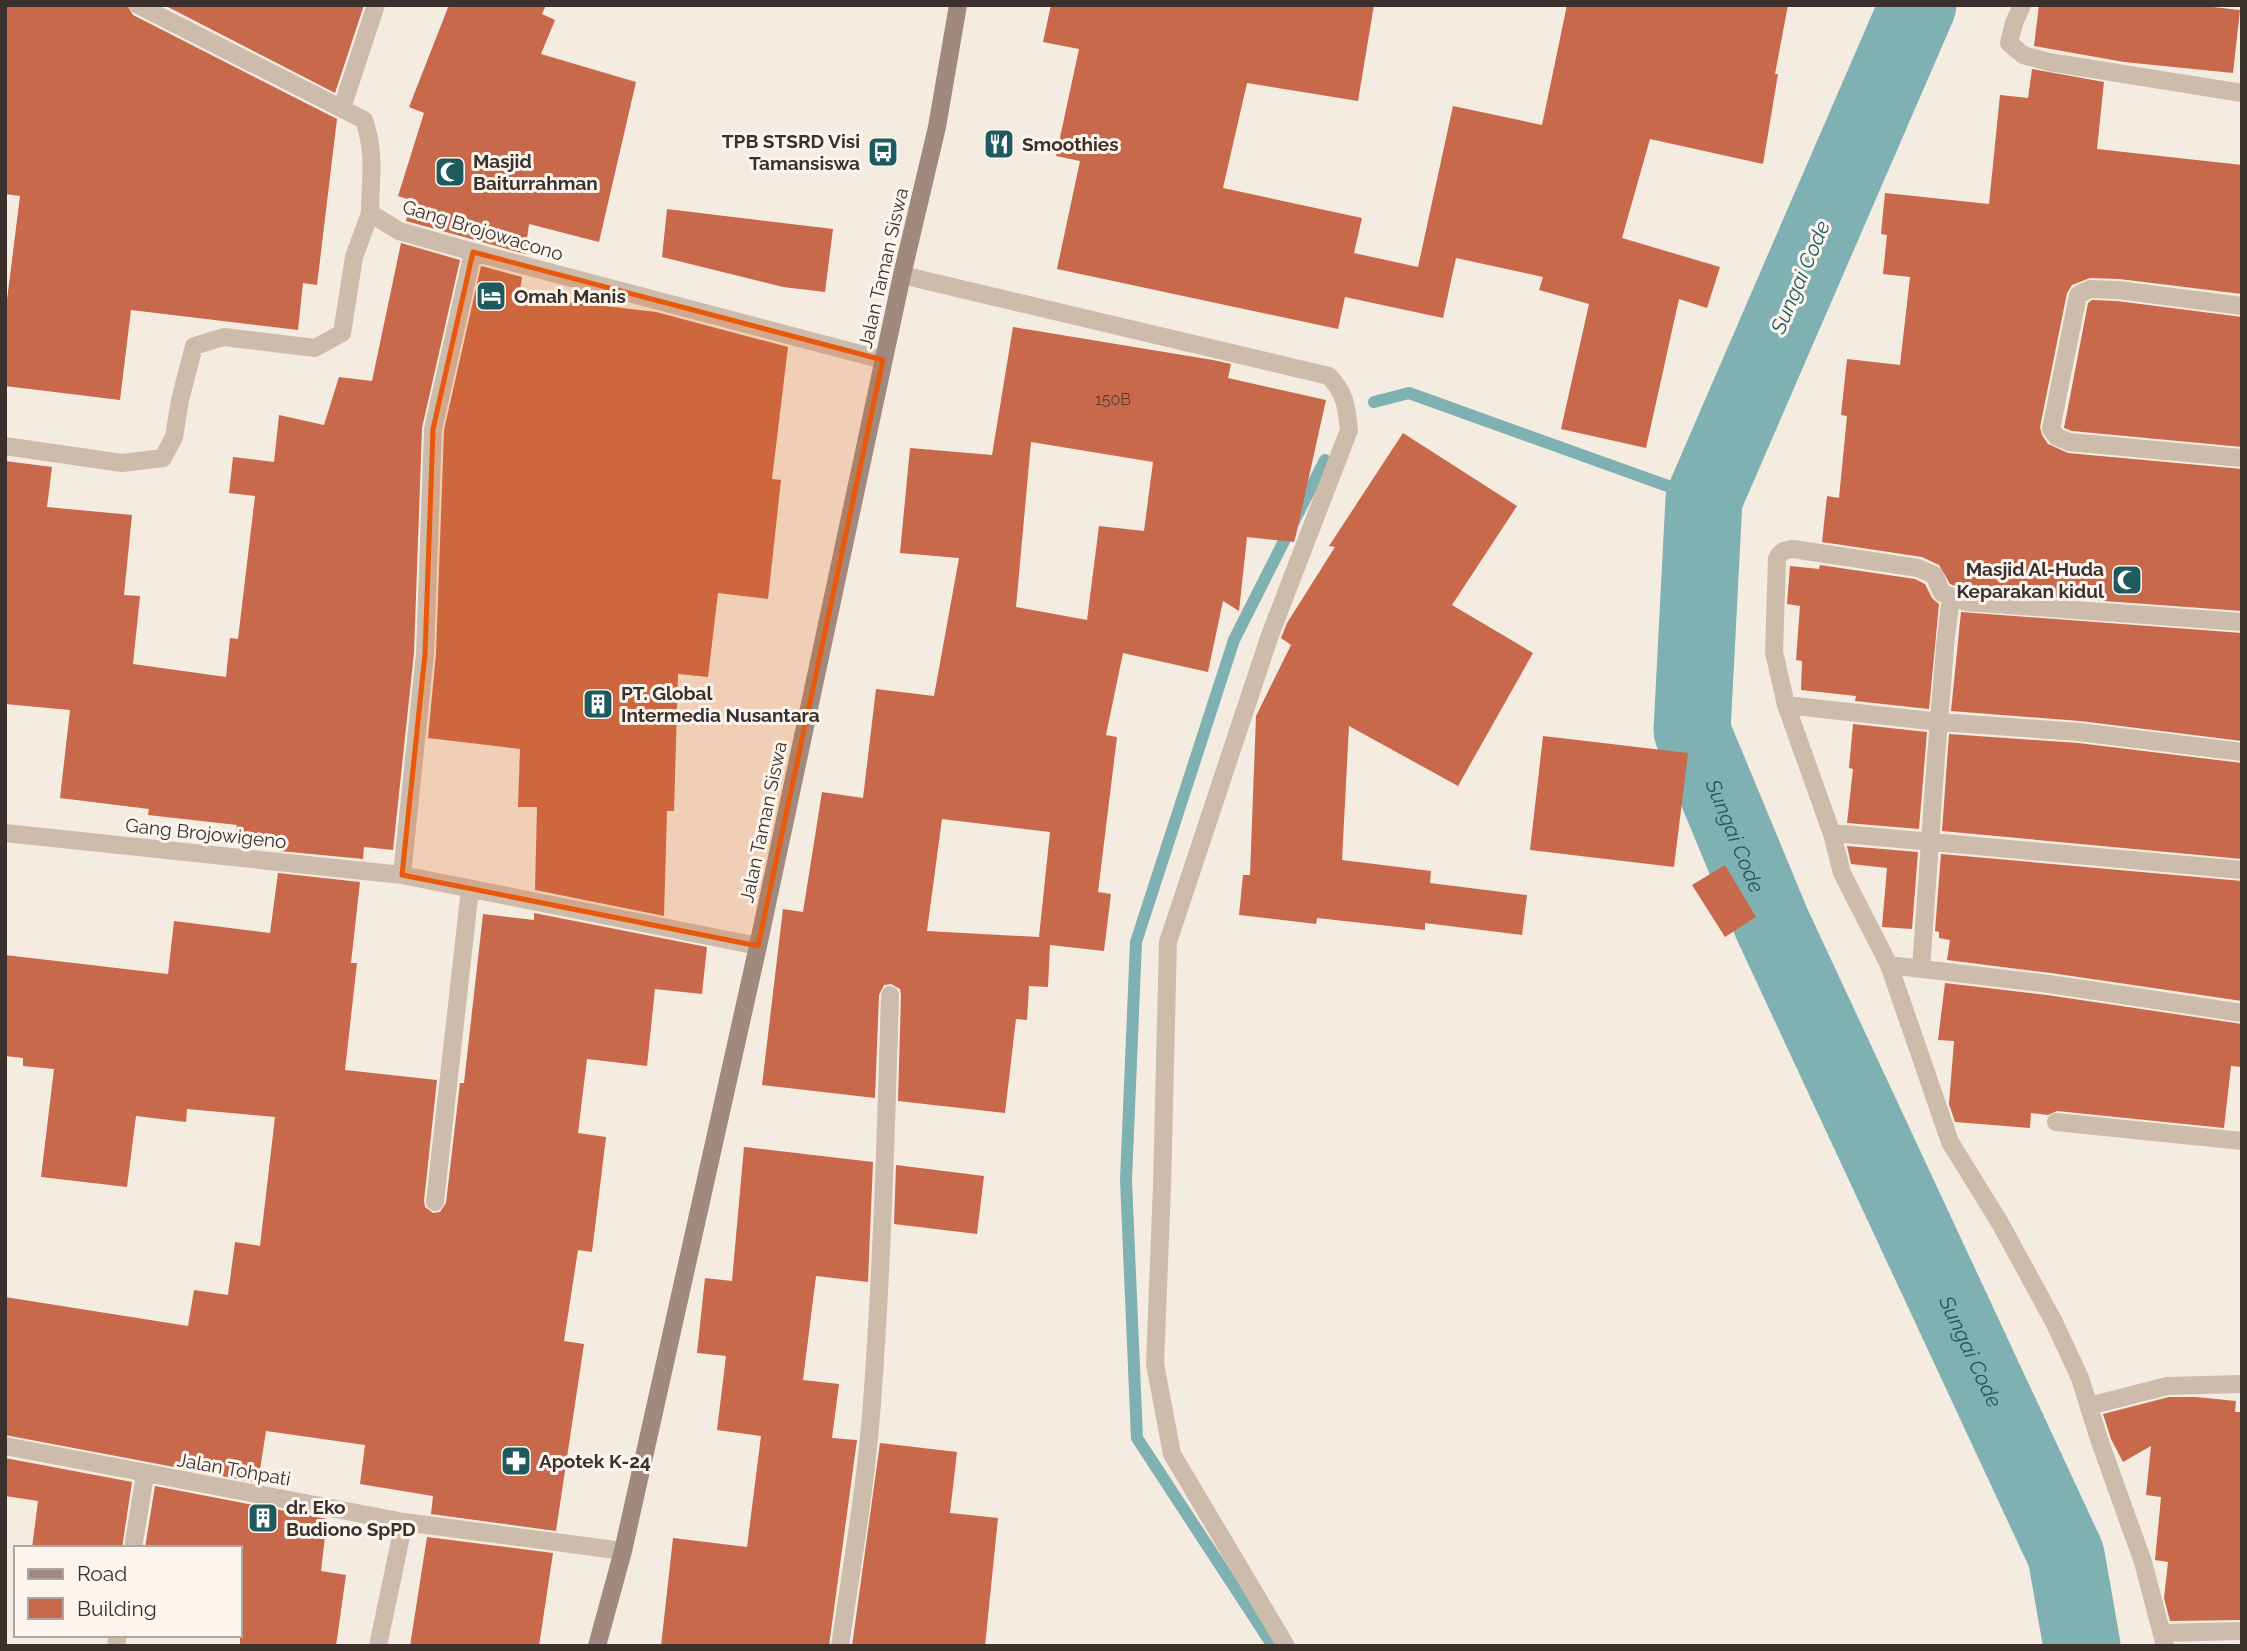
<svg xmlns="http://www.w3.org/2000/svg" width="2247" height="1651" viewBox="0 0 2247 1651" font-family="Raleway,sans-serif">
	<rect width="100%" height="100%" fill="#f4ebe1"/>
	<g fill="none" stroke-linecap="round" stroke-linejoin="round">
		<path stroke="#7fb0b2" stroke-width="12" d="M 1374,402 L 1409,393 L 1704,499
			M 1273,1646 L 1137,1438 L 1126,1180 L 1136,942 L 1234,640 L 1325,460"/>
		<path stroke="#7fb0b2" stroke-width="77" id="s1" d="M 1918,5 L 1704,499 L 1692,731 L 1772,924 L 2066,1555 L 2082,1646"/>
	</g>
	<path fill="#c8694b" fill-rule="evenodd" d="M 5,5 L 127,5 L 133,15 L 337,119 L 317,285 L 303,283 L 298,330 L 131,310 L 120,400 L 5,386 L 5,316 L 20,196 L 5,194 Z
		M 164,5 L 364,5 L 335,93 Z
		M 449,5 L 546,5 L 542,14 L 555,20 L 541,54 L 636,82 L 599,242 L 529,224 L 525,254 L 406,221 L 410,200 L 398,196 L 424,113 L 409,107 Z
		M 1051,5 L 1374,5 L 1358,101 L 1247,83 L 1223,188 L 1362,218 L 1354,253 L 1418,267 L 1453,106 L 1542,125 L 1567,5 L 1788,5 L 1775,74 L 1778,74 L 1763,164 L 1650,139 L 1622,238 L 1720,267 L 1707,308 L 1679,299 L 1646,448 L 1561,429 L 1589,304 L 1539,290 L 1543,277 L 1456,258 L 1443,318 L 1345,297 L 1338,329 L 1057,269 L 1080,161 L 1056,156 L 1079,49 L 1043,42 Z
		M 2039,5 L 2195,5 L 2240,10 L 2233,73 L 2124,62 L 2034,46 Z
		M 2032,69 L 2104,82 L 2097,149 L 2242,165 L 2242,294 L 2119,279 L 2090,278 L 2072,285 L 2067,293 L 2040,427 L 2042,435 L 2048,444 L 2068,453 L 2242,469 L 2242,611 L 1968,591 L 1950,584 L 1939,565 L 1922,557 L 1822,542 L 1827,496 L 1839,498 L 1847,416 L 1841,415 L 1847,359 L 1900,365 L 1910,277 L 1883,274 L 1887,235 L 1881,234 L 1885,193 L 1989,204 L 2000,95 L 2028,98 Z
		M 667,209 L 833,229 L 825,292 L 783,287 L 662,257 Z
		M 401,243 L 460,260 L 422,428 L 414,653 L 393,850 L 364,847 L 363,859 L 280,851 L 282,837 L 236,832 L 237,825 L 148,815 L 149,809 L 60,798 L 70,710 L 5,704 L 5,461 L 52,467 L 47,507 L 132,515 L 124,595 L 140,596 L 133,664 L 226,677 L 230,638 L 238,639 L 255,496 L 229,493 L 233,457 L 274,462 L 279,415 L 324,425 L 339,377 L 372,381 Z
		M 481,266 L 522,277 L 519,296 L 656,312 L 788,347 L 772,479 L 781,480 L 768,599 L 718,593 L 708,677 L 678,674 L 674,811 L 667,811 L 664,916 L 535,890 L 537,807 L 518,807 L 520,749 L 428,738 L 436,654 L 444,430 Z
		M 2092,300 L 2117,301 L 2242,317 L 2242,447 L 2072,431 L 2064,428 L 2088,303 Z
		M 1013,327 L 1213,360 L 1231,364 L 1228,378 L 1326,400 L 1296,535 L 1294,542 L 1247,537 L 1239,611 L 1223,601 L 1208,672 L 1123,653 L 1106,735 L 1117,737 L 1098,892 L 1111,894 L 1104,951 L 1050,945 L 1048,987 L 1029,986 L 1027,1020 L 1016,1019 L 1005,1113 L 898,1101 L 901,995 L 900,989 L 891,984 L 884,985 L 879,995 L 875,1098 L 762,1085 L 783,909 L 803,912 L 822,792 L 863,798 L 876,689 L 934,696 L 959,558 L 900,553 L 910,448 L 992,455 ZM 1031,442 L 1153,462 L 1144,531 L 1099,526 L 1087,620 L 1016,607 ZM 942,819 L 1050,832 L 1039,937 L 927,931 Z
		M 1403,433 L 1517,506 L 1452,605 L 1533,653 L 1458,786 L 1349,726 L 1342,860 L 1431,871 L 1430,883 L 1527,895 L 1522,935 L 1425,923 L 1425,930 L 1317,918 L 1316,924 L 1239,915 L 1243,875 L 1250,875 L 1256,716 L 1291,645 L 1281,638 L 1287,623 L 1335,547 L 1329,546 Z
		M 1820,565 L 1915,579 L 1925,584 L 1932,598 L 1939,604 L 1929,709 L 1855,701 L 1856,696 L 1801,690 L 1802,661 L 1796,660 L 1800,606 L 1787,604 L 1790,566 L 1819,569 Z
		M 1961,612 L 2242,633 L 2242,741 L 2080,721 L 1951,711 Z
		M 1853,724 L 1927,732 L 1919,829 L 1847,823 L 1853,769 L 1849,768 Z
		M 1949,734 L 2078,743 L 2242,763 L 2242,859 L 1942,831 Z
		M 1543,736 L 1688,753 L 1674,867 L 1530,850 Z
		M 1847,846 L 1918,852 L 1912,929 L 1882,927 L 1887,868 L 1851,864 Z
		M 1941,854 L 2242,881 L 2242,1001 L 2051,973 L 1947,960 L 1950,940 L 1939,938 L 1939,932 L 1935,931 Z
		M 1725,865 L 1756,917 L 1725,937 L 1692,885 Z
		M 278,873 L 360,882 L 351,963 L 357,963 L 345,1070 L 437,1080 L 424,1201 L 425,1207 L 433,1213 L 440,1212 L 446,1203 L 460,1083 L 464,1083 L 483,914 L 534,920 L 534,913 L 707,947 L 702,994 L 655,989 L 647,1066 L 587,1059 L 578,1133 L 606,1137 L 592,1252 L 578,1250 L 564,1341 L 584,1344 L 556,1531 L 431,1514 L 433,1496 L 360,1484 L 365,1445 L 266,1431 L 258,1483 L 5,1435 L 5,1297 L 188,1326 L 194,1290 L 228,1295 L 235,1242 L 260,1246 L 275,1117 L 187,1109 L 186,1122 L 136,1116 L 127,1187 L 41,1177 L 54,1069 L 23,1066 L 23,1058 L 5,1056 L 5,955 L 168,974 L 174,921 L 270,933 Z
		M 1945,983 L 2047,995 L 2242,1024 L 2242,1067 L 2231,1066 L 2224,1128 L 2057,1111 L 2048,1115 L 2031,1113 L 2030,1128 L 1955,1122 L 1949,1104 L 1954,1041 L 1938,1040 Z
		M 744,1147 L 873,1162 L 868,1282 L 816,1276 L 803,1380 L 839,1384 L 832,1438 L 857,1440 L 829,1646 L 661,1646 L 673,1538 L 747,1547 L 761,1436 L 717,1430 L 726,1356 L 697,1353 L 705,1278 L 732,1281 Z
		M 896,1165 L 984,1176 L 977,1234 L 894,1224 Z
		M 2169,1397 L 2196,1397 L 2236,1401 L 2235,1412 L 2242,1412 L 2242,1620 L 2170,1621 L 2164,1598 L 2168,1562 L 2155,1560 L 2161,1497 L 2146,1495 L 2151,1446 L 2123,1462 L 2111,1439 L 2103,1414 Z
		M 880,1443 L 957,1452 L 950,1513 L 998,1518 L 985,1646 L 852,1646 Z
		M 5,1458 L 132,1482 L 122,1548 L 32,1548 L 38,1501 L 5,1496 Z
		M 155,1486 L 327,1519 L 321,1571 L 346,1575 L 336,1646 L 240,1646 L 240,1548 L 145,1548 Z
		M 427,1537 L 553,1553 L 539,1646 L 410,1646 Z"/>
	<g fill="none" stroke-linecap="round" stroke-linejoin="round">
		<path stroke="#cdbbac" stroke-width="18" d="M 138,5 L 364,120 C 376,155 370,178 370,213 L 399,231 L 473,252 L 883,360
			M 2022,5 L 2014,23 L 2009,43 L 2023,55 L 2049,62 L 2242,93
			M 342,108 L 376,5
			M 902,275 L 1329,376 C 1346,395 1346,405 1349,430 L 1270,635 L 1168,942 L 1162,1186 L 1155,1364 L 1172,1454 L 1286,1646
			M 2242,306 L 2118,290 L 2090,289 L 2078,295 L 2051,429 L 2057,437 L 2069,442 L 2242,458
			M 5,446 L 122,463 L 163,458 L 174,437 L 180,400 L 194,346 L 224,337 L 315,348 L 342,333 L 354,257 L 370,213
			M 1786,705 L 1940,722 L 2079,732 L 2242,752
			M 5,833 L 402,875 L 758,946
			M 1832,834 L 1844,834 L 2242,870
			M 402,875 L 425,654 L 433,429 L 473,252
			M 1889,965 L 2049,984 L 2242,1013
			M 1921,969 L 1936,757 L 1946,636 L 1951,598
			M 2056,1122 L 2242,1141
			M 435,1202 L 470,889
			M 2089,1406 L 2167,1386 L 2242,1384
			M 5,1446 L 404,1522 L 623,1551
			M 133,1548 L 145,1475
			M 2162,1633 L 2242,1631
			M 116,1646 L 118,1635
			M 378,1646 L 404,1522
			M 840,1646 C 852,1565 866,1485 872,1403 C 882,1268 886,1131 890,995
			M 2165,1646 L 2143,1562 L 2100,1442 L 2080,1378 L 2054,1322 L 2000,1223 L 1950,1142 L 1889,965 L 1842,873 L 1832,834 L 1786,705 L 1774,652 L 1777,559 C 1780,551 1785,550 1793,549 L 1918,568 L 1934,575 L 1942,593 L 1966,602 L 2242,622"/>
		<path stroke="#a18a7d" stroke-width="18" d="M 597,1646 L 623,1551 L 758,946 L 902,275 L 937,127 L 958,5"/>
	</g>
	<path fill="#e8590c" fill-opacity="0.2" stroke="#e8590c" stroke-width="5" stroke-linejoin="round" d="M 473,252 L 883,360 L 758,946 L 402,875 L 425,654 L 433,429 Z"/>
	<defs>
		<g id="restaurant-square" transform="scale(1.575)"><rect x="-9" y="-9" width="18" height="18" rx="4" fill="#1f5a5e" stroke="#fbf5ee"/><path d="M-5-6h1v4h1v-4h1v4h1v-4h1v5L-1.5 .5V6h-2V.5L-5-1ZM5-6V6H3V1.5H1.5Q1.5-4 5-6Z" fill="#fff"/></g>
		<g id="bus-square" transform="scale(1.575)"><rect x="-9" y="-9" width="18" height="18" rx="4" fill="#1f5a5e" stroke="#fbf5ee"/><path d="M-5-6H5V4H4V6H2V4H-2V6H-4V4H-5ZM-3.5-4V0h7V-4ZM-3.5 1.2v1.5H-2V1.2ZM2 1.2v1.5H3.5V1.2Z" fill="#fff"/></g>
		<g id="mosque-square" transform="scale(1.575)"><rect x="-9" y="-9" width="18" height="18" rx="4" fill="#1f5a5e" stroke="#fbf5ee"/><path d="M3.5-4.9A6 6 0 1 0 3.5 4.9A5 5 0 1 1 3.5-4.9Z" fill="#fff"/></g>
		<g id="hotel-square" transform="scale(1.575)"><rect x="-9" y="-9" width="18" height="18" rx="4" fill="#1f5a5e" stroke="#fbf5ee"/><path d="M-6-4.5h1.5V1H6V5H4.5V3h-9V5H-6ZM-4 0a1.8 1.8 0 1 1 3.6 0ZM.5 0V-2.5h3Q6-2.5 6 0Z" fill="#fff"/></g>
		<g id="building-square" transform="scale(1.575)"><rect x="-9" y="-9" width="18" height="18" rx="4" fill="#1f5a5e" stroke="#fbf5ee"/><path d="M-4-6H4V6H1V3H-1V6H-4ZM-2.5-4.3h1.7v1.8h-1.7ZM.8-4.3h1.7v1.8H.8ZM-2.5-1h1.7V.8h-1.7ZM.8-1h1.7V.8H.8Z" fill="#fff"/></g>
		<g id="pharmacy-square" transform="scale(1.575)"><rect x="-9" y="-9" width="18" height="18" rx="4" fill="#1f5a5e" stroke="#fbf5ee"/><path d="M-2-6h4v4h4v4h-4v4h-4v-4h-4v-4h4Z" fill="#fff"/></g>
	</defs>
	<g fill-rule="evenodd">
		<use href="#restaurant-square" x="999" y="144"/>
		<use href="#bus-square" x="883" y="152"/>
		<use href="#mosque-square" x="450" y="172"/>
		<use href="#hotel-square" x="491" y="296"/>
		<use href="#mosque-square" x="2127" y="580"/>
		<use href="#building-square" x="598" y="704"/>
		<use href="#pharmacy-square" x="516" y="1461"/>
		<use href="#building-square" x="263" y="1518"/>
	</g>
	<g text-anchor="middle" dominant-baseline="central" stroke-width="6" stroke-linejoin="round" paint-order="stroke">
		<g font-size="16" fill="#5e3e33">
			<text x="1113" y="399">150B</text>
		</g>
		<g font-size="19" font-weight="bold" fill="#3b302b" stroke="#fbf5ee" text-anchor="start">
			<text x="860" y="141" text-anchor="end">TPB STSRD Visi<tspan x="860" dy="22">Tamansiswa</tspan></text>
			<text x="1022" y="144">Smoothies</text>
			<text x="473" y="161">Masjid<tspan x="473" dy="22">Baiturrahman</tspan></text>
			<text x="514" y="296">Omah Manis</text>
			<text x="2104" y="569" text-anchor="end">Masjid Al-Huda<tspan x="2104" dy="22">Keparakan kidul</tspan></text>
			<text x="621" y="693">PT. Global<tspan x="621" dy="22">Intermedia Nusantara</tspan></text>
			<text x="539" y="1461">Apotek K-24</text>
			<text x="286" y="1507">dr. Eko<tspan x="286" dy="22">Budiono SpPD</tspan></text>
		</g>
		<g font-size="19" fill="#3b302b" stroke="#fbf5ee">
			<text transform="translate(483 230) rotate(17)">Gang Brojowacono</text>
			<text transform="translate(883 268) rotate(-77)">Jalan Taman Siswa</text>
			<text transform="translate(763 822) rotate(-78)">Jalan Taman Siswa</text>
			<text transform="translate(206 833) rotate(6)">Gang Brojowigeno</text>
			<text transform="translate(234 1469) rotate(10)">Jalan Tohpati</text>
		</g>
		<g font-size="21" font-style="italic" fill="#1f5a5e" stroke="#fbf5ee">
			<text transform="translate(1800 277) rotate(-67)">Sungai Code</text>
			<text stroke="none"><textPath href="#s1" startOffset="884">Sungai Code</textPath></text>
			<text stroke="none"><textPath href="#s1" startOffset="1451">Sungai Code</textPath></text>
		</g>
	</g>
	<rect width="2247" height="1651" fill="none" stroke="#3b302b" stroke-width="14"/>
	<rect x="14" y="1546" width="228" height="91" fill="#fbf5ee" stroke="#aea6a0" stroke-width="2"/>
	<rect x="28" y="1569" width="35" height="10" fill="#a18a7d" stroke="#aea6a0" stroke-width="2"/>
	<text x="77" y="1581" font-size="21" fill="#3b302b">Road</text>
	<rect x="28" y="1598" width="35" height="21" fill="#c8694b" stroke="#aea6a0" stroke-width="2"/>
	<text x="77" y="1616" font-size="21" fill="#3b302b">Building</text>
</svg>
